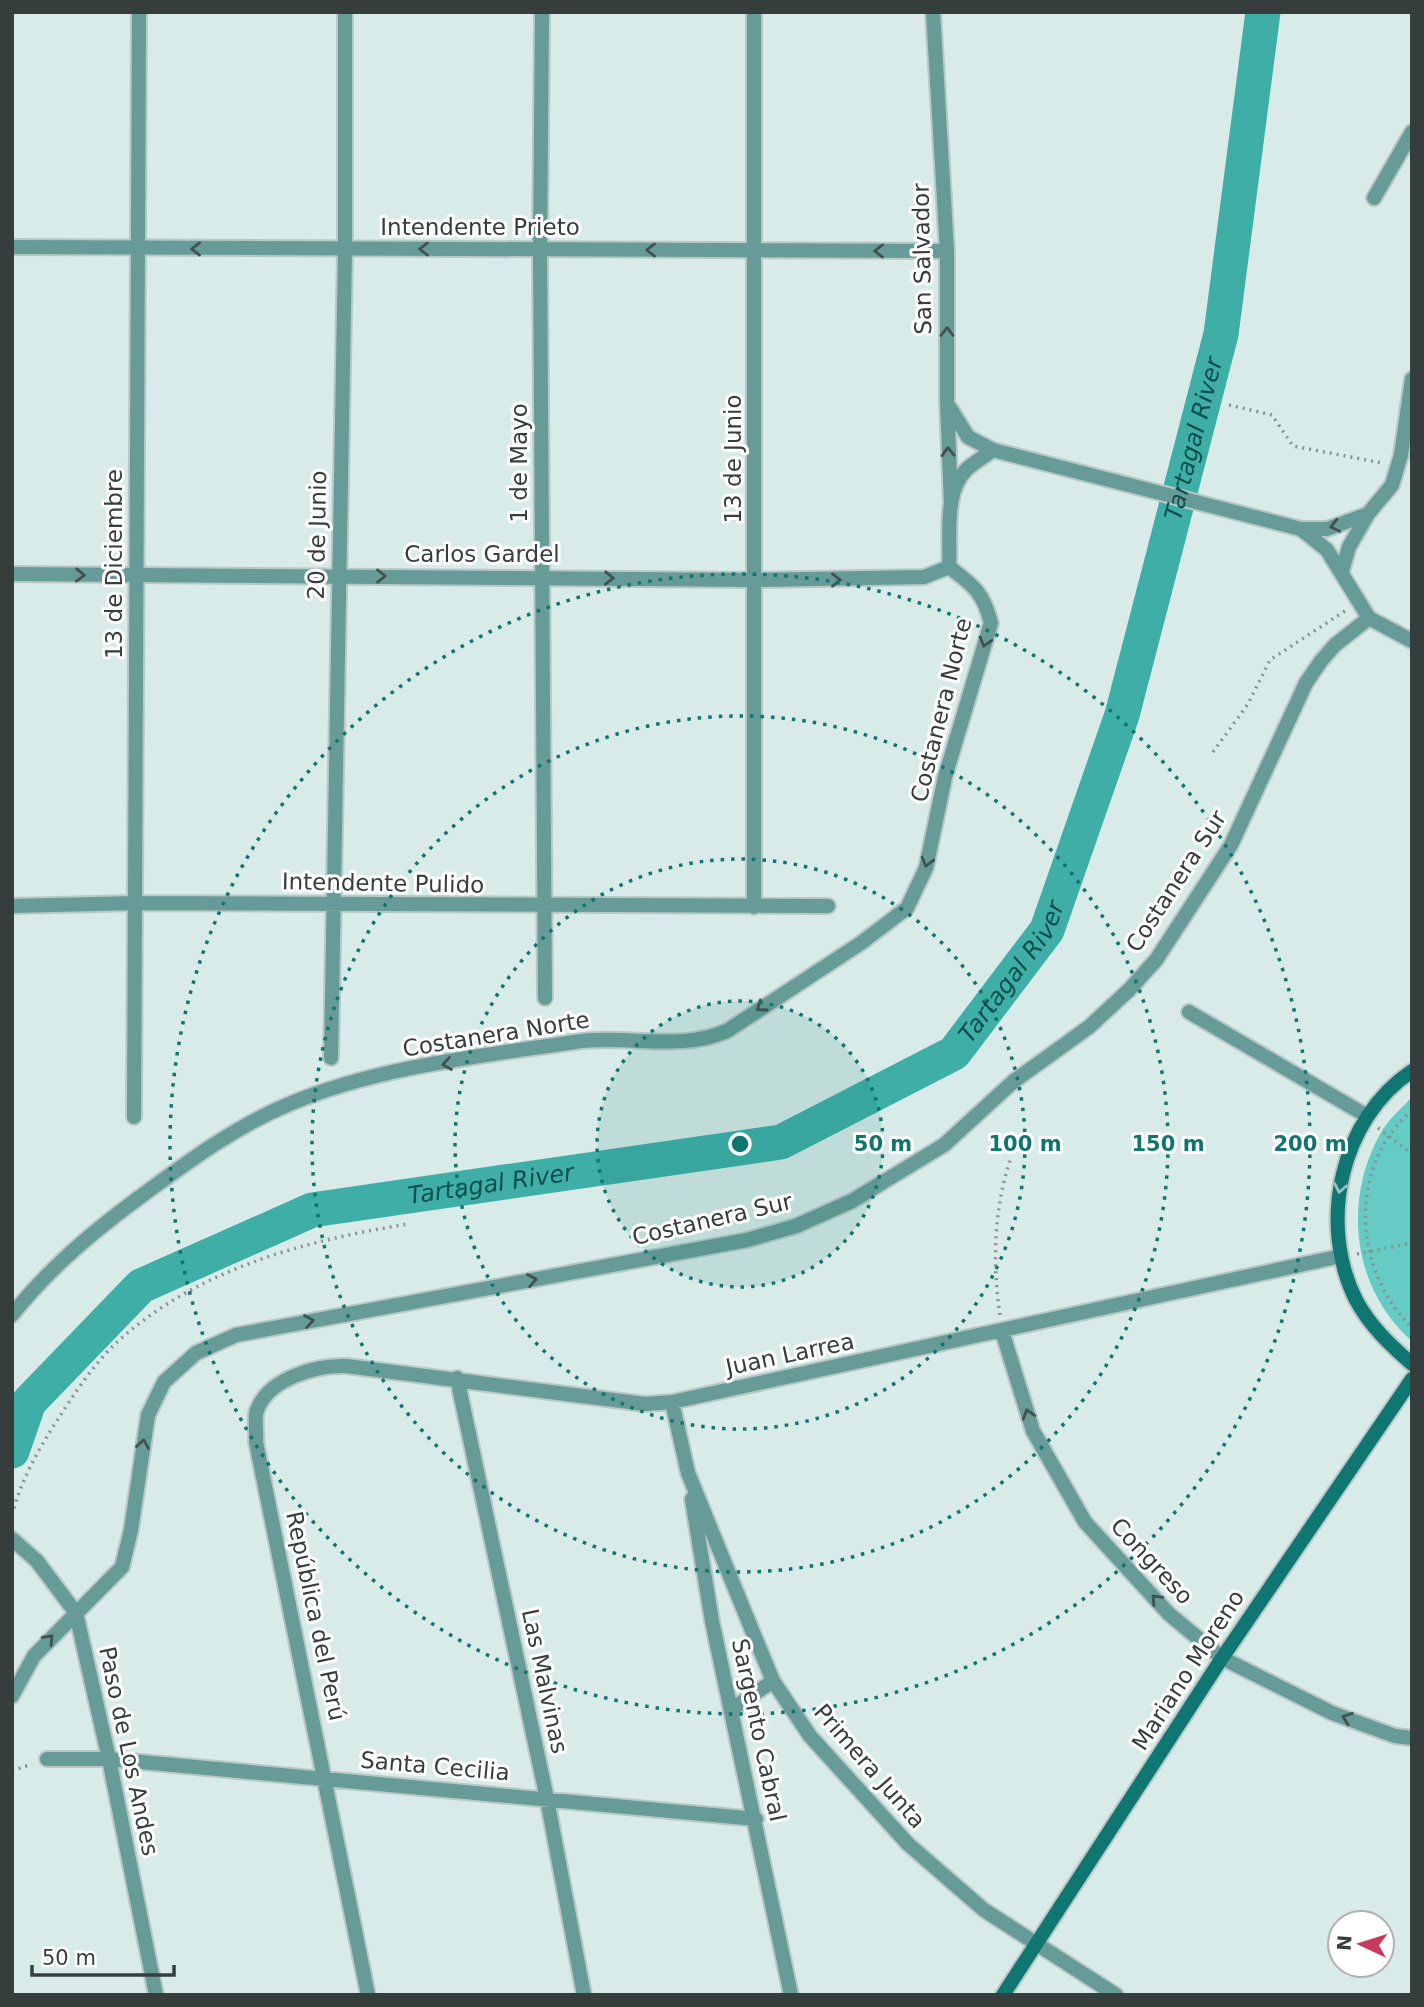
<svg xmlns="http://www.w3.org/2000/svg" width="1424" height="2007" viewBox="0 0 1424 2007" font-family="'DejaVu Sans',sans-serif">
	<rect width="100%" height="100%" fill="#d8ebe9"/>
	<path fill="#64ccc5" d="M 1412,1097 L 1412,1341 C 1351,1288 1342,1197 1383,1129 C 1390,1118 1403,1107 1412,1097 Z"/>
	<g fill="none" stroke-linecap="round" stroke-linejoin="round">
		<path stroke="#3eaea7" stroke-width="35" id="s1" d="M 12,1451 L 29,1402 L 141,1286 L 312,1210 L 781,1142 L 954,1053 L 1047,930 L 1122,715 L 1221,334 L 1263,12"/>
		<g stroke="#b8c8c7" stroke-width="18">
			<path id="minor" d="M 542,12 L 540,250 L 545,998
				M 933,12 L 947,251
				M 1374,198 L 1412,132
				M 12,906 L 136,903 L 828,906
				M 754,907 L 754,12
				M 1189,1012 L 1367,1116
				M 331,1058 L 345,249 L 345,12
				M 134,1117 L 139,12
				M 12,1315 C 50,1267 95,1230 144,1194 C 189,1161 235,1127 287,1105 C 376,1067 480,1056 575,1042 C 626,1034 678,1052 727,1031 L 861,943 L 907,908 L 926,868 L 945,777 L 991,623 C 983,592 974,586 949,567
				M 1002,1331 L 1033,1431 L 1085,1522 L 1169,1614 L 1222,1658 L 1332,1713 L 1395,1736 L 1412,1738
				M 457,1378 L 547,1799 L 584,1995
				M 672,1402 L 688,1473 L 754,1635 L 773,1681 L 810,1736 L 908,1844 L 984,1910 L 1116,1995
				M 692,1499 L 712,1621 L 791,1995
				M 12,1539 L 37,1561 L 76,1613 L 109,1759 L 156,1995
				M 12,1696 L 34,1656 L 122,1567 L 131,1530 L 148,1415 L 164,1382 L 196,1353 L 236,1335 L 747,1240 L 796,1226 L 852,1201 L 944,1145 L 1014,1081 L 1089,1027 L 1129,990 L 1156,960 L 1231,845 L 1306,683 L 1321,661 L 1335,645 L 1369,618
				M 732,1709 L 773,1681
				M 47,1759 L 109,1759 L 756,1819
				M 368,1995 L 256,1442 C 257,1433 254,1418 257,1410 C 269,1378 317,1365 346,1366 L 645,1404 L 672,1402 L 1341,1256"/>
		</g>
		<g stroke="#b8c8c7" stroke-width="18">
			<path id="tertiary" d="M 12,247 L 947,251 L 947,400 L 951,505
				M 950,408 L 968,437 L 993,450 L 1301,529 L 1327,529 L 1368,514
				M 1301,529 L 1327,550 L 1369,618 L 1412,641
				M 1342,571 L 1349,547 L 1368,514 L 1392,485 L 1401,455 L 1412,379
				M 12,574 L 755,580 L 924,577 L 949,567 C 951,538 943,493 966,470 C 973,463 984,457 993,450"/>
		</g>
		<g stroke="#b8c8c7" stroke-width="18">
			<path id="secondary" d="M 1412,1071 C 1340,1119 1318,1224 1356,1300 C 1370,1326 1390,1345 1412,1364
				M 1003,1995 L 1222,1658 L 1412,1379"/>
		</g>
		<path stroke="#869392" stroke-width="3.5" stroke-dasharray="2 5" stroke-linecap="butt" d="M 1229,405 L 1272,415 L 1293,446 L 1382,463
			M 1213,752 L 1248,704 L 1270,660 L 1348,609
			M 1412,1110 C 1347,1167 1353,1270 1412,1328
			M 1378,1128 L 1412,1154
			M 1357,1254 L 1412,1243
			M 1000,1315 C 992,1261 994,1209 1011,1157
			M 12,1515 C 21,1480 38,1450 58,1419 C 74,1394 94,1364 116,1343 C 197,1269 303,1241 408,1224
			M 12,1771 L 32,1764"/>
		<use href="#minor" stroke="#679b97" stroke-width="14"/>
		<use href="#tertiary" stroke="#679b97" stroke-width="14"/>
		<use href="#secondary" stroke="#107671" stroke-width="14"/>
	</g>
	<defs><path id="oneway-chevron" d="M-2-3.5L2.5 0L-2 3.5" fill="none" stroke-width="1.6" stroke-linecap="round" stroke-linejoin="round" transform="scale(1.75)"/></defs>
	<g stroke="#40514f">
		<use href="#oneway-chevron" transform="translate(196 249) rotate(-180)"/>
		<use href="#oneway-chevron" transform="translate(424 249) rotate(-180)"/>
		<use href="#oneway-chevron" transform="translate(651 250) rotate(-180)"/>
		<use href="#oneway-chevron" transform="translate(879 251) rotate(-180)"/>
		<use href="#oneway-chevron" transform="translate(947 332) rotate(-90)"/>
		<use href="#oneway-chevron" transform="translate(948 452) rotate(-92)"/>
		<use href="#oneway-chevron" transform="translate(1335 526) rotate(167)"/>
		<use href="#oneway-chevron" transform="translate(80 575) rotate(1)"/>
		<use href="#oneway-chevron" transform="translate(381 576)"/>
		<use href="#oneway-chevron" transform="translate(609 578) rotate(1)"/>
		<use href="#oneway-chevron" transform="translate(836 580)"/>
		<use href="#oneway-chevron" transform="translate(985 642) rotate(106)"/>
		<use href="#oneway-chevron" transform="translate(927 862) rotate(105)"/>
		<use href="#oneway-chevron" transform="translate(761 1007) rotate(145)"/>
		<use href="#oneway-chevron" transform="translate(447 1064) rotate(170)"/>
		<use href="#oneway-chevron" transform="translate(532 1280) rotate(-10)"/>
		<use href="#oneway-chevron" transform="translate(309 1321) rotate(-10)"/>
		<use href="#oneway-chevron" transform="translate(1028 1414) rotate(-107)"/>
		<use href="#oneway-chevron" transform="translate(143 1444) rotate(-81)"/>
		<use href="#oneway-chevron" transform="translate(1156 1599) rotate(-133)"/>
		<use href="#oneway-chevron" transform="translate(49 1639) rotate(-47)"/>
		<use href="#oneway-chevron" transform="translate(1347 1718) rotate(-160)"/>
	</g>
	<use stroke="#93c1bf" href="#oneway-chevron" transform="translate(1340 1188) rotate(101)"/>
	<circle cx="740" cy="1144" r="143" fill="#0f766e" fill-opacity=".12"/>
	<g fill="none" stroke="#0f766e" stroke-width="3.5" stroke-dasharray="3.5 7">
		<circle cx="740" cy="1144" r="143"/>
		<circle cx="740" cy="1144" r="285"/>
		<circle cx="740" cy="1144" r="428"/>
		<circle cx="740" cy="1144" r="570"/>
	</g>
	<g text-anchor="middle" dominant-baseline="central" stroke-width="6" stroke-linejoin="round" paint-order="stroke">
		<g font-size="23" fill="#363e3d" stroke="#fff">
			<text x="480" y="227">Intendente Prieto</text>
			<text transform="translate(922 259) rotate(-91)">San Salvador</text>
			<text transform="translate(733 459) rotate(-90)">13 de Junio</text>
			<text transform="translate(519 463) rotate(-90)">1 de Mayo</text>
			<text transform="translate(317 535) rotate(-89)">20 de Junio</text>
			<text x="482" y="554">Carlos Gardel</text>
			<text transform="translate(114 564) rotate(-90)">13 de Diciembre</text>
			<text transform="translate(941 710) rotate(-76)">Costanera Norte</text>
			<text transform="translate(1176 881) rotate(-57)">Costanera Sur</text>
			<text transform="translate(383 883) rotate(1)">Intendente Pulido</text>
			<text transform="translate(496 1034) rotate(-9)">Costanera Norte</text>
			<text transform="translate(712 1219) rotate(-13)">Costanera Sur</text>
			<text transform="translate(790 1354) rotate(-12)">Juan Larrea</text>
			<text transform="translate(1152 1561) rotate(47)">Congreso</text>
			<text transform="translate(316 1616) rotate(78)">República del Perú</text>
			<text transform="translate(1188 1670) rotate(-57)">Mariano Moreno</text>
			<text transform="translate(545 1681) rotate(78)">Las Malvinas</text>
			<text transform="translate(759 1730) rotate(78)">Sargento Cabral</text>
			<text transform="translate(129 1751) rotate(78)">Paso de Los Andes</text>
			<text transform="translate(435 1766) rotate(5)">Santa Cecilia</text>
			<text transform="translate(870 1766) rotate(49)">Primera Junta</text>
		</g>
		<g font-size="24" font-style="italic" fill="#0e4f4c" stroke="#fff">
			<text stroke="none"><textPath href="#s1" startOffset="1736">Tartagal River</textPath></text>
			<text stroke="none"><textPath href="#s1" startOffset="1169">Tartagal River</textPath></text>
			<text stroke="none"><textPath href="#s1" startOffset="581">Tartagal River</textPath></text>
		</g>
	</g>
	<circle cx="740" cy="1144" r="10" fill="#0f766e" stroke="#fff" stroke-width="3.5"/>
	<g font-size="21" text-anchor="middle" font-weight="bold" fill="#0f766e" stroke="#fff" stroke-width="6" stroke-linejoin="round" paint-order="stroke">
		<text x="883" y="1151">50 m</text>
		<text x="1025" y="1151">100 m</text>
		<text x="1168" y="1151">150 m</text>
		<text x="1310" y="1151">200 m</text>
	</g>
	<rect width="1424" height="2007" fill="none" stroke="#363e3d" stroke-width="28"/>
	<g transform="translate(1361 1944) rotate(274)"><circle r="33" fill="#ffffff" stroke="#afb2b1" stroke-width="2"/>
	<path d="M0-5L12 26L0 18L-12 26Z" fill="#c8395e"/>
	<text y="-10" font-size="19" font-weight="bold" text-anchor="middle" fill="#363e3d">N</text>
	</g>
	<path d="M32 1965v10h142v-10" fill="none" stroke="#363e3d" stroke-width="3.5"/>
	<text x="42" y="1965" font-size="21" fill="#363e3d" stroke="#ffffff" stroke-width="5" paint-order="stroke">50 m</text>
</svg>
